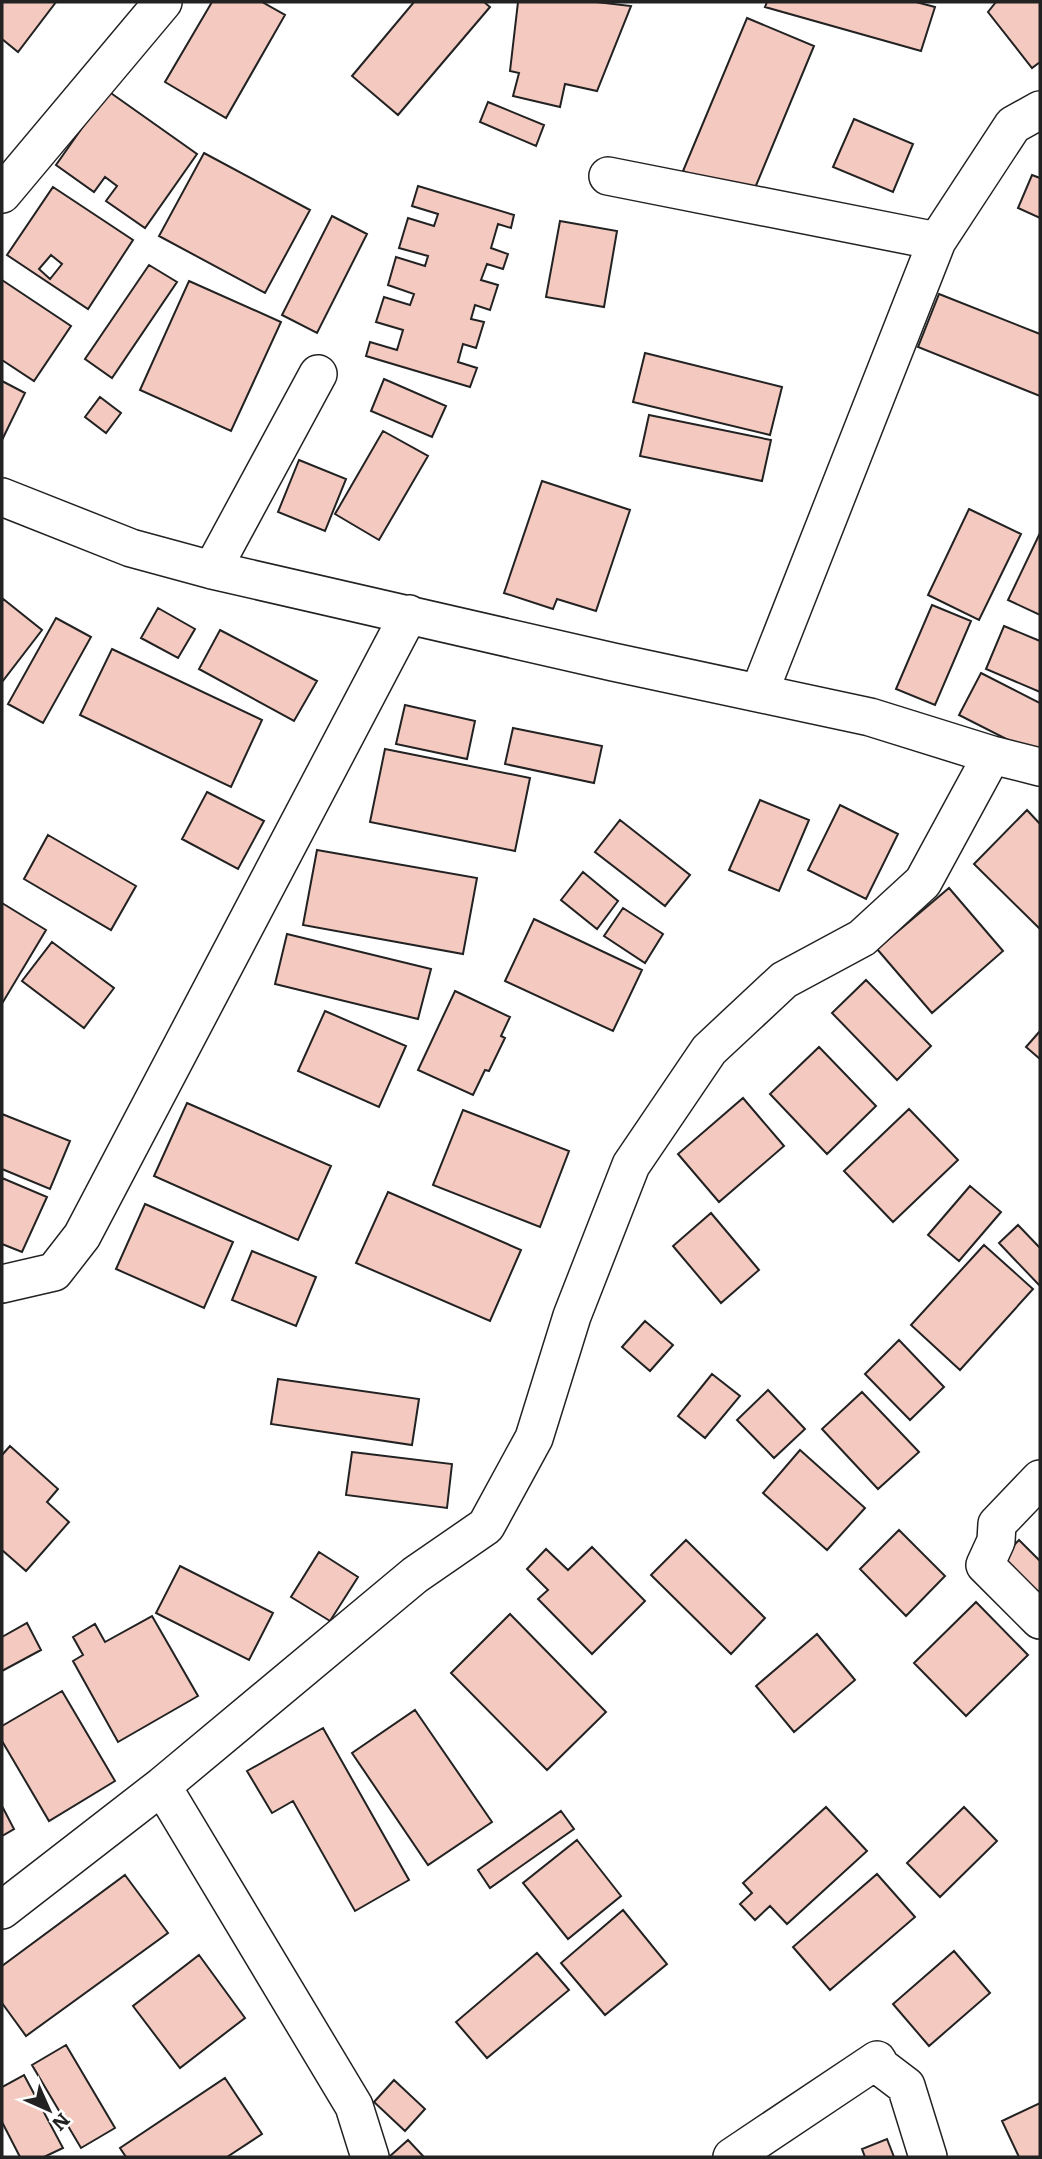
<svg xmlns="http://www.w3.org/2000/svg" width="1042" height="2159" viewBox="0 0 1042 2159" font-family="Literata,serif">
	<rect width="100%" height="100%" fill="#fff"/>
	<path fill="#f3c9c0" stroke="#222" stroke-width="2" fill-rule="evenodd" d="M 2,2 L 56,2 L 18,52 L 2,39 Z
		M 212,2 L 262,2 L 285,15 L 226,118 L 165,82 Z
		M 414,2 L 484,2 L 490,7 L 398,115 L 352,76 Z
		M 518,2 L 596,2 L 631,6 L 597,91 L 565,84 L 560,107 L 513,96 L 519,73 L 510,71 Z
		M 767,2 L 916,2 L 935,7 L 921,51 L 765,7 Z
		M 996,2 L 1040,2 L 1040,62 L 1032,68 L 988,12 Z
		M 747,18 L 814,46 L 750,200 L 683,171 Z
		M 108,91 L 197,154 L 145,228 L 106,201 L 117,186 L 105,177 L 94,192 L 56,165 Z
		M 488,102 L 544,125 L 536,146 L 480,122 Z
		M 854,119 L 913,144 L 893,192 L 833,167 Z
		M 204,153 L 310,210 L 265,293 L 159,236 Z
		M 1032,175 L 1040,178 L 1040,218 L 1018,208 Z
		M 418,186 L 514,215 L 511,228 L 498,224 L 491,248 L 508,254 L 503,269 L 487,264 L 481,280 L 498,285 L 490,310 L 475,305 L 471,319 L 484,322 L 476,348 L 463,344 L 458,362 L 477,368 L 470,387 L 366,356 L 370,342 L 397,350 L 403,330 L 376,322 L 384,297 L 410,305 L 414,294 L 388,285 L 396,257 L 425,266 L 428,256 L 399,248 L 408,218 L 434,226 L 438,214 L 412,206 Z
		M 53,187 L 133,240 L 88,309 L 7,255 ZM 51,255 L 62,264 L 50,279 L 39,269 Z
		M 332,216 L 367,234 L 317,333 L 282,315 Z
		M 560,221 L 617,231 L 604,307 L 546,297 Z
		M 149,265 L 177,282 L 112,378 L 85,359 Z
		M 2,280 L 71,326 L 34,381 L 2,360 Z
		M 189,281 L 281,322 L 231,431 L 140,390 Z
		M 939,294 L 1040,334 L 1040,396 L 918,347 Z
		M 645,353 L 782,387 L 770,435 L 633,402 Z
		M 384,379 L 446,406 L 432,437 L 371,411 Z
		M 2,381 L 25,393 L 2,440 Z
		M 100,397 L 121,413 L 106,433 L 85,417 Z
		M 649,415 L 771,440 L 762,481 L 640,456 Z
		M 383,431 L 428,456 L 379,540 L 335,514 Z
		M 299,460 L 346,479 L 325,531 L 278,512 Z
		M 542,481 L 630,510 L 596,611 L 557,599 L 553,609 L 504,593 Z
		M 969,509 L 1021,534 L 979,620 L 928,595 Z
		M 1040,533 L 1040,615 L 1008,600 Z
		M 2,598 L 42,630 L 2,682 Z
		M 932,605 L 971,621 L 935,705 L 896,689 Z
		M 158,608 L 195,629 L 178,658 L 141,638 Z
		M 56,618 L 91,637 L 43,723 L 8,704 Z
		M 1004,626 L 1040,641 L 1040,692 L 986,669 Z
		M 220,630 L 317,681 L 294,721 L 199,669 Z
		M 112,649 L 262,720 L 231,787 L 80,715 Z
		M 981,673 L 1040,703 L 1040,756 L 959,715 Z
		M 405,705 L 475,721 L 467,759 L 396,744 Z
		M 513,728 L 602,746 L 594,783 L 505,764 Z
		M 385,749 L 530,778 L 515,851 L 370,822 Z
		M 207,792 L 264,821 L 238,869 L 182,839 Z
		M 760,800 L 809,820 L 779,891 L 729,870 Z
		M 840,805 L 898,834 L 866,899 L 808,870 Z
		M 1027,810 L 1040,824 L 1040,926 L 1039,928 L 974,864 Z
		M 620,820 L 690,875 L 665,906 L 595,852 Z
		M 48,835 L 136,886 L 111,930 L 24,879 Z
		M 317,850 L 477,878 L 463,954 L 303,925 Z
		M 583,872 L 618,901 L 597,929 L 561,900 Z
		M 949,888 L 1003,951 L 932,1013 L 877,949 Z
		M 2,903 L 46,930 L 3,1002 L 2,1001 Z
		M 623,908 L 663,934 L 645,963 L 604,936 Z
		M 534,919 L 642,970 L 613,1031 L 505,981 Z
		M 287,934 L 431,969 L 418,1019 L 275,984 Z
		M 52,942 L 114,988 L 84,1028 L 22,981 Z
		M 866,980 L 931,1046 L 897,1080 L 832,1013 Z
		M 455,991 L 510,1017 L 501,1036 L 505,1038 L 489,1071 L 485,1070 L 473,1095 L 418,1070 Z
		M 325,1011 L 406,1046 L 379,1107 L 298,1071 Z
		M 1040,1031 L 1040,1059 L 1026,1047 Z
		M 819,1047 L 876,1106 L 827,1154 L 770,1094 Z
		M 743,1098 L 784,1146 L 719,1202 L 678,1154 Z
		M 187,1103 L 331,1166 L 298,1240 L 154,1176 Z
		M 909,1109 L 958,1160 L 893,1222 L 844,1171 Z
		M 463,1110 L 569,1151 L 540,1227 L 433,1185 Z
		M 2,1114 L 70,1141 L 50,1189 L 2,1169 Z
		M 2,1178 L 47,1197 L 22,1252 L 2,1244 Z
		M 970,1186 L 1001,1212 L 959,1261 L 928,1235 Z
		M 388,1192 L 521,1250 L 490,1321 L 356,1263 Z
		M 145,1204 L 233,1242 L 204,1308 L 116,1269 Z
		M 711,1213 L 759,1270 L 721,1303 L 673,1246 Z
		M 1018,1225 L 1040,1248 L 1040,1286 L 999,1243 Z
		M 984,1245 L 1033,1289 L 960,1370 L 911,1325 Z
		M 252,1251 L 316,1277 L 296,1326 L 232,1300 Z
		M 645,1321 L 673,1345 L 650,1371 L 622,1347 Z
		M 899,1340 L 944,1387 L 910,1420 L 865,1374 Z
		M 712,1374 L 740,1396 L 705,1438 L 678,1416 Z
		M 278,1379 L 419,1399 L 412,1445 L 271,1424 Z
		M 768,1390 L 805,1429 L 774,1458 L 737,1420 Z
		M 862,1392 L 919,1452 L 878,1489 L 822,1429 Z
		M 10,1446 L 58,1489 L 47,1502 L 69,1522 L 26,1571 L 2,1550 L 2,1455 Z
		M 800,1450 L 865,1508 L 827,1550 L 763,1493 Z
		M 352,1452 L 452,1464 L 447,1508 L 346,1495 Z
		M 899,1530 L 945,1576 L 906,1616 L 860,1569 Z
		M 686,1540 L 765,1618 L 731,1654 L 651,1575 Z
		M 1019,1540 L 1040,1561 L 1040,1590 L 1032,1599 L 996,1564 Z
		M 592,1547 L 645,1601 L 592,1654 L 538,1599 L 548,1590 L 527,1569 L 546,1549 L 568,1570 Z
		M 319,1552 L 358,1577 L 330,1621 L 291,1597 Z
		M 180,1566 L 273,1613 L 249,1660 L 156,1613 Z
		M 976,1602 L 1028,1655 L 966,1716 L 914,1663 Z
		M 510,1614 L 606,1712 L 547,1770 L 451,1673 Z
		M 152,1616 L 198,1696 L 118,1742 L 73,1661 L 83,1655 L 73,1637 L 95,1624 L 105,1642 Z
		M 27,1623 L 41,1650 L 2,1671 L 2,1637 Z
		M 817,1634 L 855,1680 L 794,1732 L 756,1686 Z
		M 62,1691 L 115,1781 L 49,1821 L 2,1741 L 2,1726 Z
		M 415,1710 L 492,1822 L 428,1865 L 352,1753 Z
		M 323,1728 L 409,1880 L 355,1911 L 293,1801 L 272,1813 L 247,1771 Z
		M 2,1806 L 14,1829 L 2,1836 Z
		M 826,1807 L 867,1851 L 787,1924 L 770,1906 L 755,1920 L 740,1904 L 752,1893 L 743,1883 Z
		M 964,1807 L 997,1841 L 940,1897 L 907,1863 Z
		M 561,1811 L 574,1829 L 490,1888 L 478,1870 Z
		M 577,1840 L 621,1896 L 568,1939 L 523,1883 Z
		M 877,1874 L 915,1917 L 830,1990 L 793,1947 Z
		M 125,1875 L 168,1933 L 26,2036 L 2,2003 L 2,1966 Z
		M 623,1910 L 667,1964 L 605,2015 L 561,1963 Z
		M 954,1951 L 990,1993 L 929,2046 L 893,2004 Z
		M 537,1953 L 569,1990 L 487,2058 L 456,2022 Z
		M 199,1955 L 245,2018 L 180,2068 L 133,2006 Z
		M 66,2045 L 115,2128 L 81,2148 L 32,2065 Z
		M 24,2075 L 63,2148 L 44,2157 L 20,2157 L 2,2122 L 2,2087 Z
		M 225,2078 L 262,2134 L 227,2157 L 126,2157 L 120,2148 Z
		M 394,2080 L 425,2109 L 405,2131 L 374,2102 Z
		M 1040,2103 L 1040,2157 L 1019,2157 L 1002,2121 Z
		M 887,2139 L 894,2157 L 865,2157 L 862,2149 Z
		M 408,2140 L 424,2157 L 389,2157 Z"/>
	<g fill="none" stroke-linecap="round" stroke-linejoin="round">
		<g stroke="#222" stroke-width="40">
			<path id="street" d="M 608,176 L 937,241
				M 2,194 L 163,2
				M 2,497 L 131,548 L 212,570 L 613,662 L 870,717 L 992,755 L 1040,767
				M 212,570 L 318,374
				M 759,693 L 937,241 L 1013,125 L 1040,110
				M 2,1284 L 54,1272 L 82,1236 L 409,614
				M 1040,1479 L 997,1524 L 996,1541 L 985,1565 L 1040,1620
				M 162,1786 L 354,2106 L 370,2157
				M 2,1910 L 162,1786 L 415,1575 L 486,1526 L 534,1438 L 572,1316 L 631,1165 L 709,1050 L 784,980 L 862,938 L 923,882 L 992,755
				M 732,2157 L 877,2060 L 881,2067 L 906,2086 L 928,2157"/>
		</g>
		<use href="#street" stroke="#fff" stroke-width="37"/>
	</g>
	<rect width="1042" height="2159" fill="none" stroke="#222222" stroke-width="7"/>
	<g transform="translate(49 2110) rotate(135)" stroke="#ffffff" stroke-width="5" paint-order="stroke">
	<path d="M0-5L12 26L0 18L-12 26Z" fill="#222222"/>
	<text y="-10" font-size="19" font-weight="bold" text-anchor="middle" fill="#222222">N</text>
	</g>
</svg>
